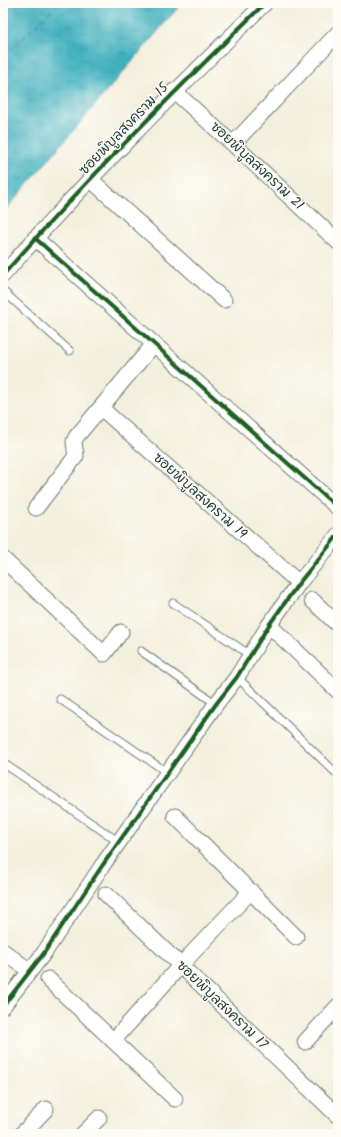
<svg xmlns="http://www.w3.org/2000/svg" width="341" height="1137" viewBox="0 0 341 1137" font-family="Kalam,'Playpen Sans Thai',sans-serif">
	<defs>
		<pattern id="water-ripples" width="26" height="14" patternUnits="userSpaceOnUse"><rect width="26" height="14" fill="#43b1bf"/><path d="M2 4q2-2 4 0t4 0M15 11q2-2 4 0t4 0" fill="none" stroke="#37919c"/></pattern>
	</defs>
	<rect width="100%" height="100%" fill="#fdfcf7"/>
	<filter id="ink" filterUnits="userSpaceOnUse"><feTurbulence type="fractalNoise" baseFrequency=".025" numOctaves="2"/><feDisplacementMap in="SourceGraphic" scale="8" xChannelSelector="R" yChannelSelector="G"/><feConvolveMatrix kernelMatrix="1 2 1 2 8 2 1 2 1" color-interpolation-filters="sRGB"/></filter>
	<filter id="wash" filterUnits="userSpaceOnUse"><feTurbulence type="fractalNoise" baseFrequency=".012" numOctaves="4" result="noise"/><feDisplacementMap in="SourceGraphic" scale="16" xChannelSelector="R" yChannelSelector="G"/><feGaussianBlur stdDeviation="0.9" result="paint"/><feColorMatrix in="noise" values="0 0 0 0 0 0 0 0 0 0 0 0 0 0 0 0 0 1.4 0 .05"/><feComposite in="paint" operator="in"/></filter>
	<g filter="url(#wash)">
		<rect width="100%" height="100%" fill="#f4efdd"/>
		<path fill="url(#water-ripples)" stroke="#31777a" d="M 3,3 L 182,3 L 3,213 Z"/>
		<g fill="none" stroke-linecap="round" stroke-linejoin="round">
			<path stroke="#2a605e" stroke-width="1" stroke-dasharray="5 4" stroke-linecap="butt" d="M 3,6 L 6,3
				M 3,57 L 59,3"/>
		</g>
	</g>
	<g filter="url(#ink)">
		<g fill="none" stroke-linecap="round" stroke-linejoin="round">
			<g stroke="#6a7b6f" stroke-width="9">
				<path id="lane" d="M 3,291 L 70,351
					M 173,603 L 250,655
					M 141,651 L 216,704
					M 237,677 L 338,775
					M 60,699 L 168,773
					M 6,765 L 119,842"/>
			</g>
			<g stroke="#6a7b6f" stroke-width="17">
				<path id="street" d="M 174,91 L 233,144 L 338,242
					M 233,144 L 338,33
					M 90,179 L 224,300
					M 35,238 L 338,508
					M 3,275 C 86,180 175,91 265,3
					M 101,408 L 299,583
					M 36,508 L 76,456 L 74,442 L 76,437 L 154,344
					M 3,559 L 104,654 L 121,632
					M 312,600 L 338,625
					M 269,625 L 338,691
					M 175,816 L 296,937
					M 106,894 L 338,1116
					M 3,951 L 30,971
					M 48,979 L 175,1099
					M 3,1006 L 44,953 L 102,866 L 216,704 L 237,677 L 269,625 L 299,583 L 338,535
					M 113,1041 L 180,966 L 251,891
					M 305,1042 L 338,1006
					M 22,1134 L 46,1109
					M 83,1134 L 99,1118"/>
			</g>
			<use href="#lane" stroke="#fff" stroke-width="7"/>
			<use href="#street" stroke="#fff" stroke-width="15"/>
			<g stroke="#fdfcf7" stroke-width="6">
				<path id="cycleway" d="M 35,238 L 338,508
					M 3,275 C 86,180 175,91 265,3
					M 3,1006 L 44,953 L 102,866 L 216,704 L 237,677 L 269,625 L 299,583 L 338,535"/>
			</g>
			<use href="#cycleway" stroke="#1b5e20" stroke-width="4"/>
		</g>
	</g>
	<g text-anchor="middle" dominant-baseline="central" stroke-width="3" stroke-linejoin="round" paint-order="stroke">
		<g font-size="14" fill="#1f3d34" stroke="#fdfcf7">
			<text transform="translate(124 129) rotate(-46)">ซอยพิบูลสงคราม 15</text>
			<text transform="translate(257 166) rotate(43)">ซอยพิบูลสงคราม 21</text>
			<text transform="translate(200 496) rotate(42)">ซอยพิบูลสงคราม 19</text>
			<text transform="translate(222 1005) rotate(44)">ซอยพิบูลสงคราม 17</text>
		</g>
	</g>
	<rect width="341" height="1137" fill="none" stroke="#fdfcf7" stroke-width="16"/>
</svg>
